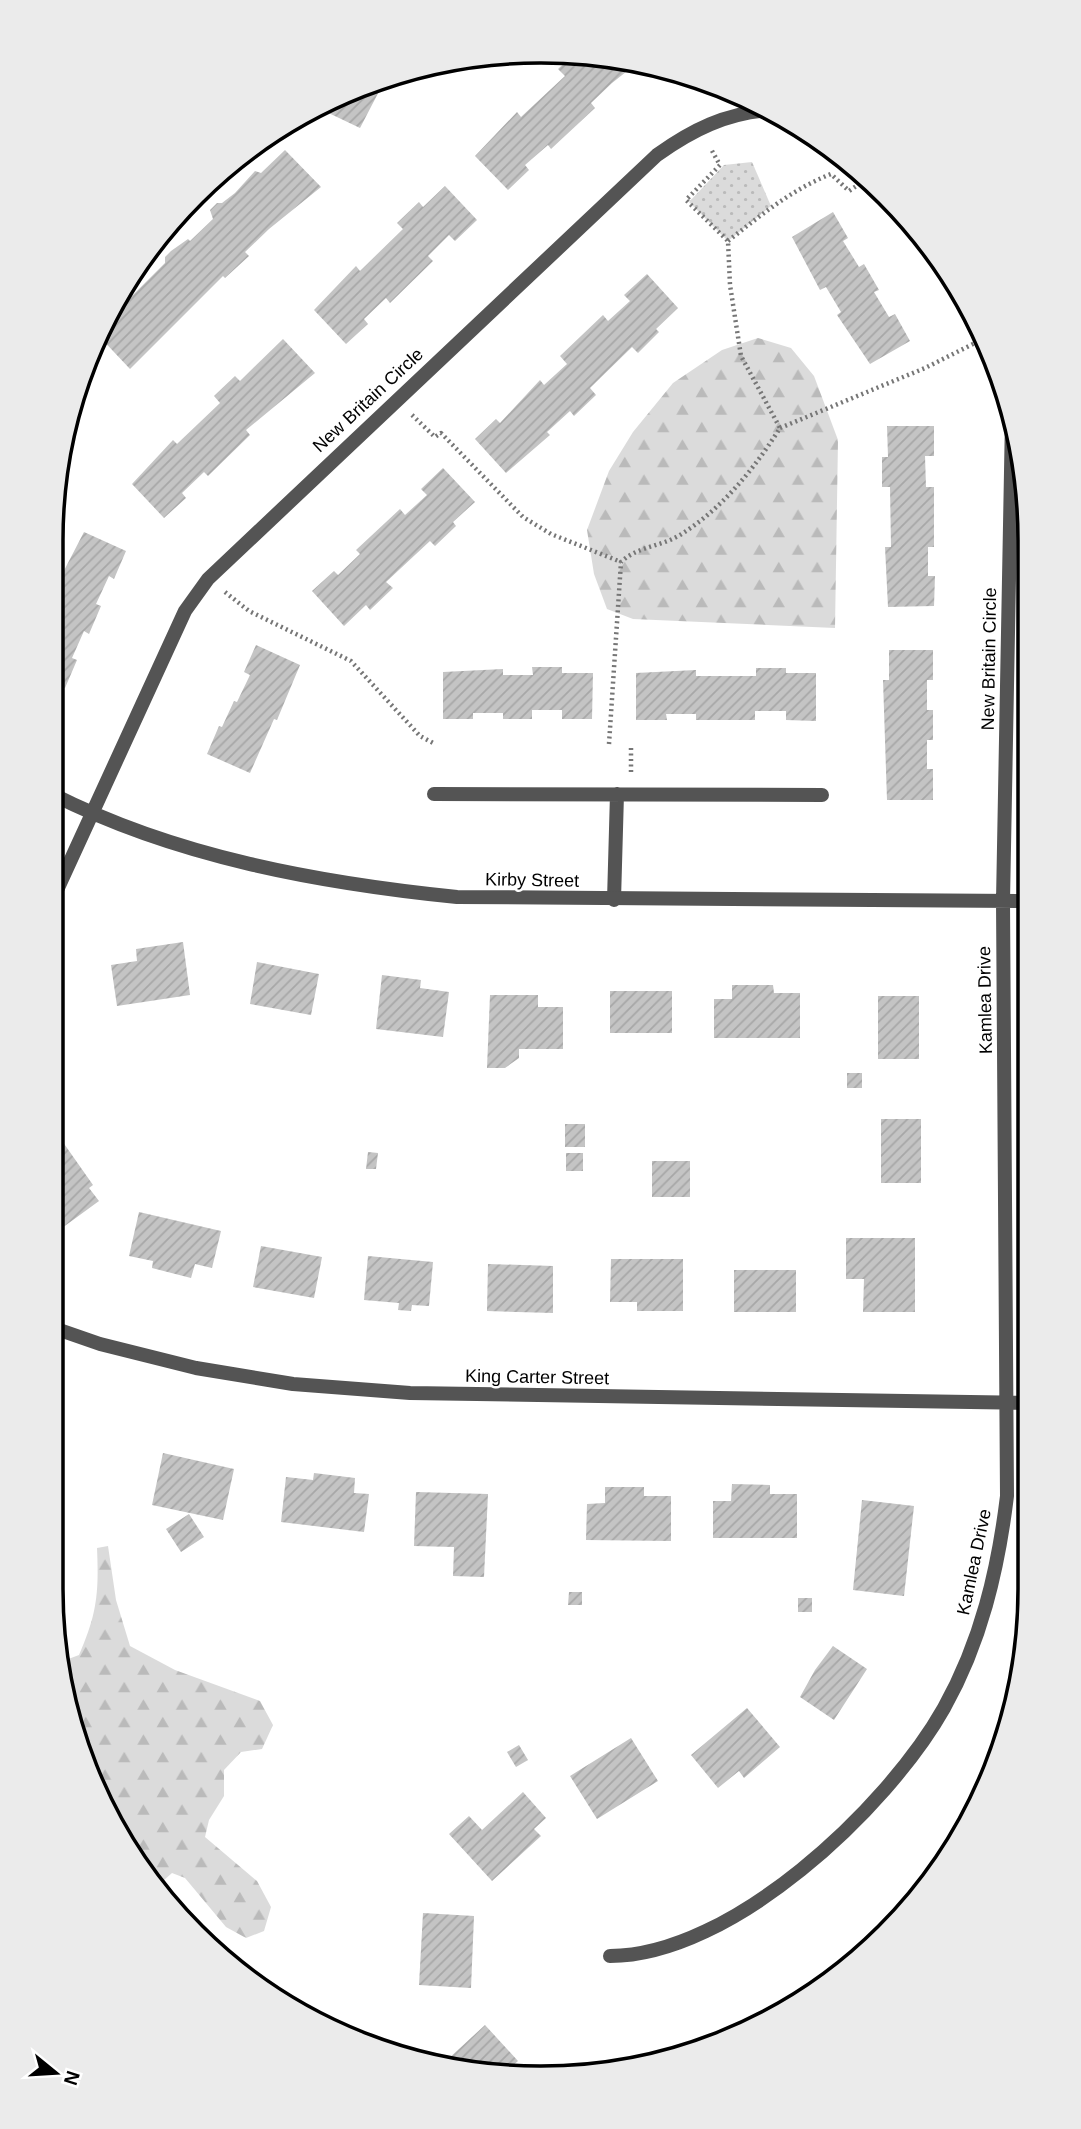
<svg xmlns="http://www.w3.org/2000/svg" width="1081" height="2129" viewBox="0 0 1081 2129" font-family="Arial,sans-serif">
	<defs>
		<pattern id="grass-dots" width="8" height="8" patternUnits="userSpaceOnUse" patternTransform="scale(1.75)"><rect width="8" height="8" fill="#dbdbdb"/><path d="M2 2h.1M6 6h.1" fill="none" stroke="#bababa" stroke-width="1.8" stroke-linecap="round"/></pattern>
		<pattern id="forest-firs" width="22" height="20" patternUnits="userSpaceOnUse" patternTransform="scale(1.75)"><rect width="22" height="20" fill="#dbdbdb"/><path d="M5 1l3.5 6h-7zM16 11l3.5 6h-7z" fill="#bababa"/></pattern>
		<pattern id="building-hatch" width="6" height="6" patternUnits="userSpaceOnUse" patternTransform="scale(1.75)"><rect width="6" height="6" fill="#c4c4c4"/><path d="M-1 1l2-2M0 6l6-6M5 7l2-2" fill="none" stroke="#a7a7a7"/></pattern>
	</defs>
	<rect width="100%" height="100%" fill="#fff"/>
	<path fill="url(#grass-dots)" d="M 752,162 L 771,206 L 728,241 L 689,202 L 724,165 Z"/>
	<path fill="url(#forest-firs)" d="M 758,338 L 791,348 L 814,376 L 838,440 L 835,628 L 633,619 L 607,609 L 594,574 L 587,530 L 609,471 L 633,432 L 673,383 L 722,350 Z
		M 108,1546 L 116,1600 L 130,1646 L 175,1670 L 260,1701 L 273,1725 L 262,1749 L 241,1752 L 224,1770 L 224,1796 L 209,1820 L 205,1837 L 257,1881 L 271,1907 L 264,1931 L 246,1938 L 226,1927 L 185,1878 L 172,1873 L 154,1889 L 152,1887 L 77,1746 L 63,1661 L 79,1655 C 97,1614 99,1593 97,1548 Z"/>
	<path fill="url(#building-hatch)" d="M 576,52 L 643,63 L 639,67 L 636,64 L 612,83 L 591,103 L 595,108 L 551,149 L 548,145 L 525,165 L 529,170 L 508,190 L 475,156 L 517,112 L 521,117 L 565,76 L 558,69 Z
		M 387,76 L 360,128 L 316,107 L 383,77 Z
		M 285,150 L 321,187 L 269,229 L 245,252 L 249,256 L 225,278 L 223,276 L 130,369 L 97,334 L 105,318 L 109,319 L 165,263 L 165,257 L 171,251 L 188,239 L 190,241 L 213,219 L 210,210 L 217,203 L 222,203 L 235,193 L 255,171 L 261,173 Z
		M 445,186 L 477,220 L 455,241 L 449,235 L 428,256 L 433,261 L 390,303 L 386,298 L 364,319 L 368,324 L 346,344 L 314,310 L 356,266 L 360,271 L 403,229 L 397,223 L 419,202 L 423,207 Z
		M 833,212 L 848,238 L 843,241 L 859,267 L 864,264 L 879,290 L 874,292 L 889,317 L 895,314 L 910,341 L 870,364 L 837,315 L 841,312 L 826,287 L 820,290 L 792,237 Z
		M 647,274 L 678,308 L 656,329 L 659,332 L 638,353 L 632,347 L 590,388 L 596,395 L 574,416 L 570,411 L 547,432 L 550,435 L 506,473 L 475,439 L 496,419 L 500,423 L 540,380 L 544,385 L 567,364 L 560,356 L 603,315 L 608,321 L 630,301 L 624,295 Z
		M 283,339 L 315,373 L 246,430 L 250,435 L 208,476 L 204,472 L 182,493 L 186,498 L 164,518 L 132,484 L 173,440 L 177,444 L 220,403 L 214,396 L 235,376 L 240,381 Z
		M 887,426 L 934,426 L 934,456 L 925,456 L 926,487 L 934,487 L 934,547 L 928,547 L 928,576 L 935,576 L 934,606 L 888,607 L 885,547 L 891,547 L 890,487 L 882,487 L 882,457 L 888,457 Z
		M 443,468 L 475,502 L 453,522 L 456,526 L 435,546 L 430,541 L 386,582 L 393,588 L 370,610 L 366,605 L 344,626 L 312,591 L 334,571 L 338,575 L 360,554 L 356,550 L 400,509 L 405,515 L 427,495 L 421,489 Z
		M 84,532 L 126,551 L 114,579 L 109,576 L 96,604 L 101,606 L 89,634 L 84,631 L 72,658 L 77,660 L 65,688 L 52,682 L 52,610 L 61,589 L 56,586 Z
		M 256,645 L 300,665 L 277,720 L 274,719 L 250,773 L 207,754 L 219,726 L 222,727 L 234,701 L 237,702 L 250,675 L 244,672 Z
		M 889,650 L 933,650 L 933,680 L 927,680 L 927,710 L 933,710 L 933,740 L 927,740 L 927,769 L 933,769 L 933,800 L 887,800 L 883,680 L 889,680 Z
		M 532,667 L 562,667 L 562,673 L 593,673 L 592,719 L 562,719 L 562,710 L 532,710 L 532,719 L 503,719 L 503,713 L 473,713 L 473,719 L 443,719 L 443,672 L 503,669 L 503,675 L 533,675 Z
		M 756,668 L 786,668 L 786,673 L 816,673 L 816,721 L 786,720 L 786,711 L 755,711 L 755,720 L 696,720 L 696,714 L 666,714 L 667,720 L 636,720 L 636,673 L 696,670 L 696,676 L 756,676 Z
		M 183,942 L 190,995 L 117,1006 L 111,965 L 137,961 L 136,949 Z
		M 257,962 L 319,974 L 311,1015 L 250,1004 Z
		M 382,975 L 421,980 L 420,988 L 449,992 L 443,1037 L 376,1029 Z
		M 732,985 L 773,985 L 774,993 L 800,993 L 800,1038 L 714,1038 L 714,999 L 732,999 Z
		M 610,991 L 672,991 L 672,1033 L 610,1033 Z
		M 490,995 L 538,995 L 538,1007 L 563,1007 L 563,1049 L 519,1049 L 519,1058 L 505,1068 L 487,1068 Z
		M 878,996 L 919,996 L 919,1059 L 878,1059 Z
		M 847,1073 L 862,1073 L 862,1088 L 847,1088 Z
		M 881,1119 L 921,1119 L 921,1183 L 881,1183 Z
		M 565,1124 L 585,1124 L 585,1147 L 565,1147 Z
		M 60,1138 L 93,1185 L 89,1188 L 99,1201 L 62,1228 L 51,1213 L 51,1145 Z
		M 368,1152 L 378,1153 L 376,1169 L 366,1169 Z
		M 566,1153 L 583,1153 L 583,1171 L 566,1171 Z
		M 652,1161 L 690,1161 L 690,1197 L 652,1197 Z
		M 139,1212 L 221,1231 L 212,1268 L 195,1264 L 191,1278 L 152,1268 L 153,1261 L 129,1256 Z
		M 846,1238 L 915,1238 L 915,1312 L 863,1312 L 864,1279 L 846,1279 Z
		M 261,1246 L 322,1257 L 314,1298 L 253,1287 Z
		M 368,1256 L 433,1262 L 429,1306 L 412,1305 L 411,1311 L 398,1310 L 399,1303 L 364,1300 Z
		M 611,1259 L 683,1259 L 683,1311 L 637,1311 L 637,1302 L 610,1302 Z
		M 488,1264 L 553,1266 L 553,1313 L 487,1311 Z
		M 734,1270 L 796,1270 L 796,1312 L 734,1312 Z
		M 163,1453 L 234,1469 L 223,1520 L 152,1505 Z
		M 314,1473 L 355,1478 L 354,1493 L 369,1494 L 364,1532 L 281,1522 L 286,1477 L 313,1480 Z
		M 732,1484 L 770,1485 L 770,1494 L 797,1494 L 797,1538 L 713,1538 L 713,1501 L 731,1501 Z
		M 605,1487 L 644,1487 L 644,1496 L 671,1496 L 671,1541 L 586,1540 L 587,1504 L 605,1503 Z
		M 416,1492 L 488,1494 L 484,1577 L 453,1576 L 454,1547 L 414,1546 Z
		M 862,1500 L 914,1506 L 904,1596 L 853,1590 Z
		M 189,1514 L 204,1537 L 181,1552 L 166,1529 Z
		M 569,1592 L 582,1592 L 582,1605 L 568,1605 Z
		M 798,1598 L 812,1598 L 812,1612 L 798,1612 Z
		M 833,1646 L 867,1669 L 834,1720 L 800,1697 L 815,1670 Z
		M 747,1708 L 780,1747 L 744,1778 L 739,1771 L 718,1788 L 691,1755 Z
		M 631,1738 L 658,1781 L 597,1819 L 570,1776 Z
		M 519,1745 L 528,1760 L 516,1767 L 507,1752 Z
		M 523,1792 L 546,1818 L 534,1829 L 541,1836 L 492,1881 L 449,1834 L 469,1816 L 482,1830 Z
		M 903,1910 L 904,1911 L 885,1936 L 880,1932 Z
		M 423,1913 L 474,1916 L 471,1988 L 419,1985 Z
		M 846,1955 L 850,1961 L 793,2002 L 790,1998 Z
		M 485,2025 L 518,2061 L 510,2068 L 512,2071 L 454,2069 L 446,2061 Z"/>
	<g fill="none" stroke-linecap="round" stroke-linejoin="round">
		<path stroke="#767676" stroke-width="4.5" stroke-dasharray="2 3.5" stroke-linecap="butt" d="M 728,241 C 761,215 791,190 831,174 L 849,191 L 868,178
			M 412,415 L 435,437 L 441,433 L 523,517 L 551,534 L 621,562
			M 780,428 L 925,368 L 983,339
			M 225,592 L 249,611 L 351,661 L 420,736 L 435,744
			M 609,744 L 621,562 C 638,546 660,547 680,535 C 722,509 754,469 780,428 L 741,356 L 730,285 L 728,241 L 686,200 L 720,165 L 711,149
			M 631,772 L 631,745"/>
		<path stroke="#545454" stroke-width="14" d="M 434,794 L 822,795
			M 614,900 L 617,794"/>
		<path stroke="#545454" stroke-width="14" d="M 52,794 C 176,857 319,883 457,897 L 1027,901
			M 51,903 L 185,611 L 208,579 L 657,155 C 692,130 726,113 770,110
			M 51,1327 L 100,1344 L 196,1368 L 293,1384 L 410,1393 L 1029,1403
			M 610,1956 C 731,1956 887,1809 944,1708 C 981,1642 998,1570 1007,1496 L 1003,901 L 1012,418"/>
	</g>
	<g text-anchor="middle" dominant-baseline="central" stroke-width="5" stroke-linejoin="round" paint-order="stroke">
		<g font-size="18" fill="#000" stroke="#fff">
			<text transform="translate(368 400) rotate(-43)">New Britain Circle</text>
			<text transform="translate(989 659) rotate(-89)">New Britain Circle</text>
			<text transform="translate(532 880) rotate(1)">Kirby Street</text>
			<text transform="translate(985 1000) rotate(-91)">Kamlea Drive</text>
			<text transform="translate(537 1377) rotate(1)">King Carter Street</text>
			<text transform="translate(974 1562) rotate(-78)">Kamlea Drive</text>
		</g>
	</g>
	<path d="M0 0H1081V2129H0ZM540 63H541A477 477 0 0 1 1018 540V1589A477 477 0 0 1 541 2066H540A477 477 0 0 1 63 1589V540A477 477 0 0 1 540 63Z" fill="#ebebeb" fill-rule="evenodd"/>
	<path fill="none" stroke="#000" stroke-width="3.5" d="M540 63H541A477 477 0 0 1 1018 540V1589A477 477 0 0 1 541 2066H540A477 477 0 0 1 63 1589V540A477 477 0 0 1 540 63Z"/>
	<g transform="translate(56 2073) rotate(108)" stroke="#ffffff" stroke-width="5" paint-order="stroke">
	<path d="M0-5L12 26L0 18L-12 26Z" fill="#000000"/>
	<text y="-10" font-size="19" font-weight="bold" text-anchor="middle" fill="#000000">N</text>
	</g>
</svg>
